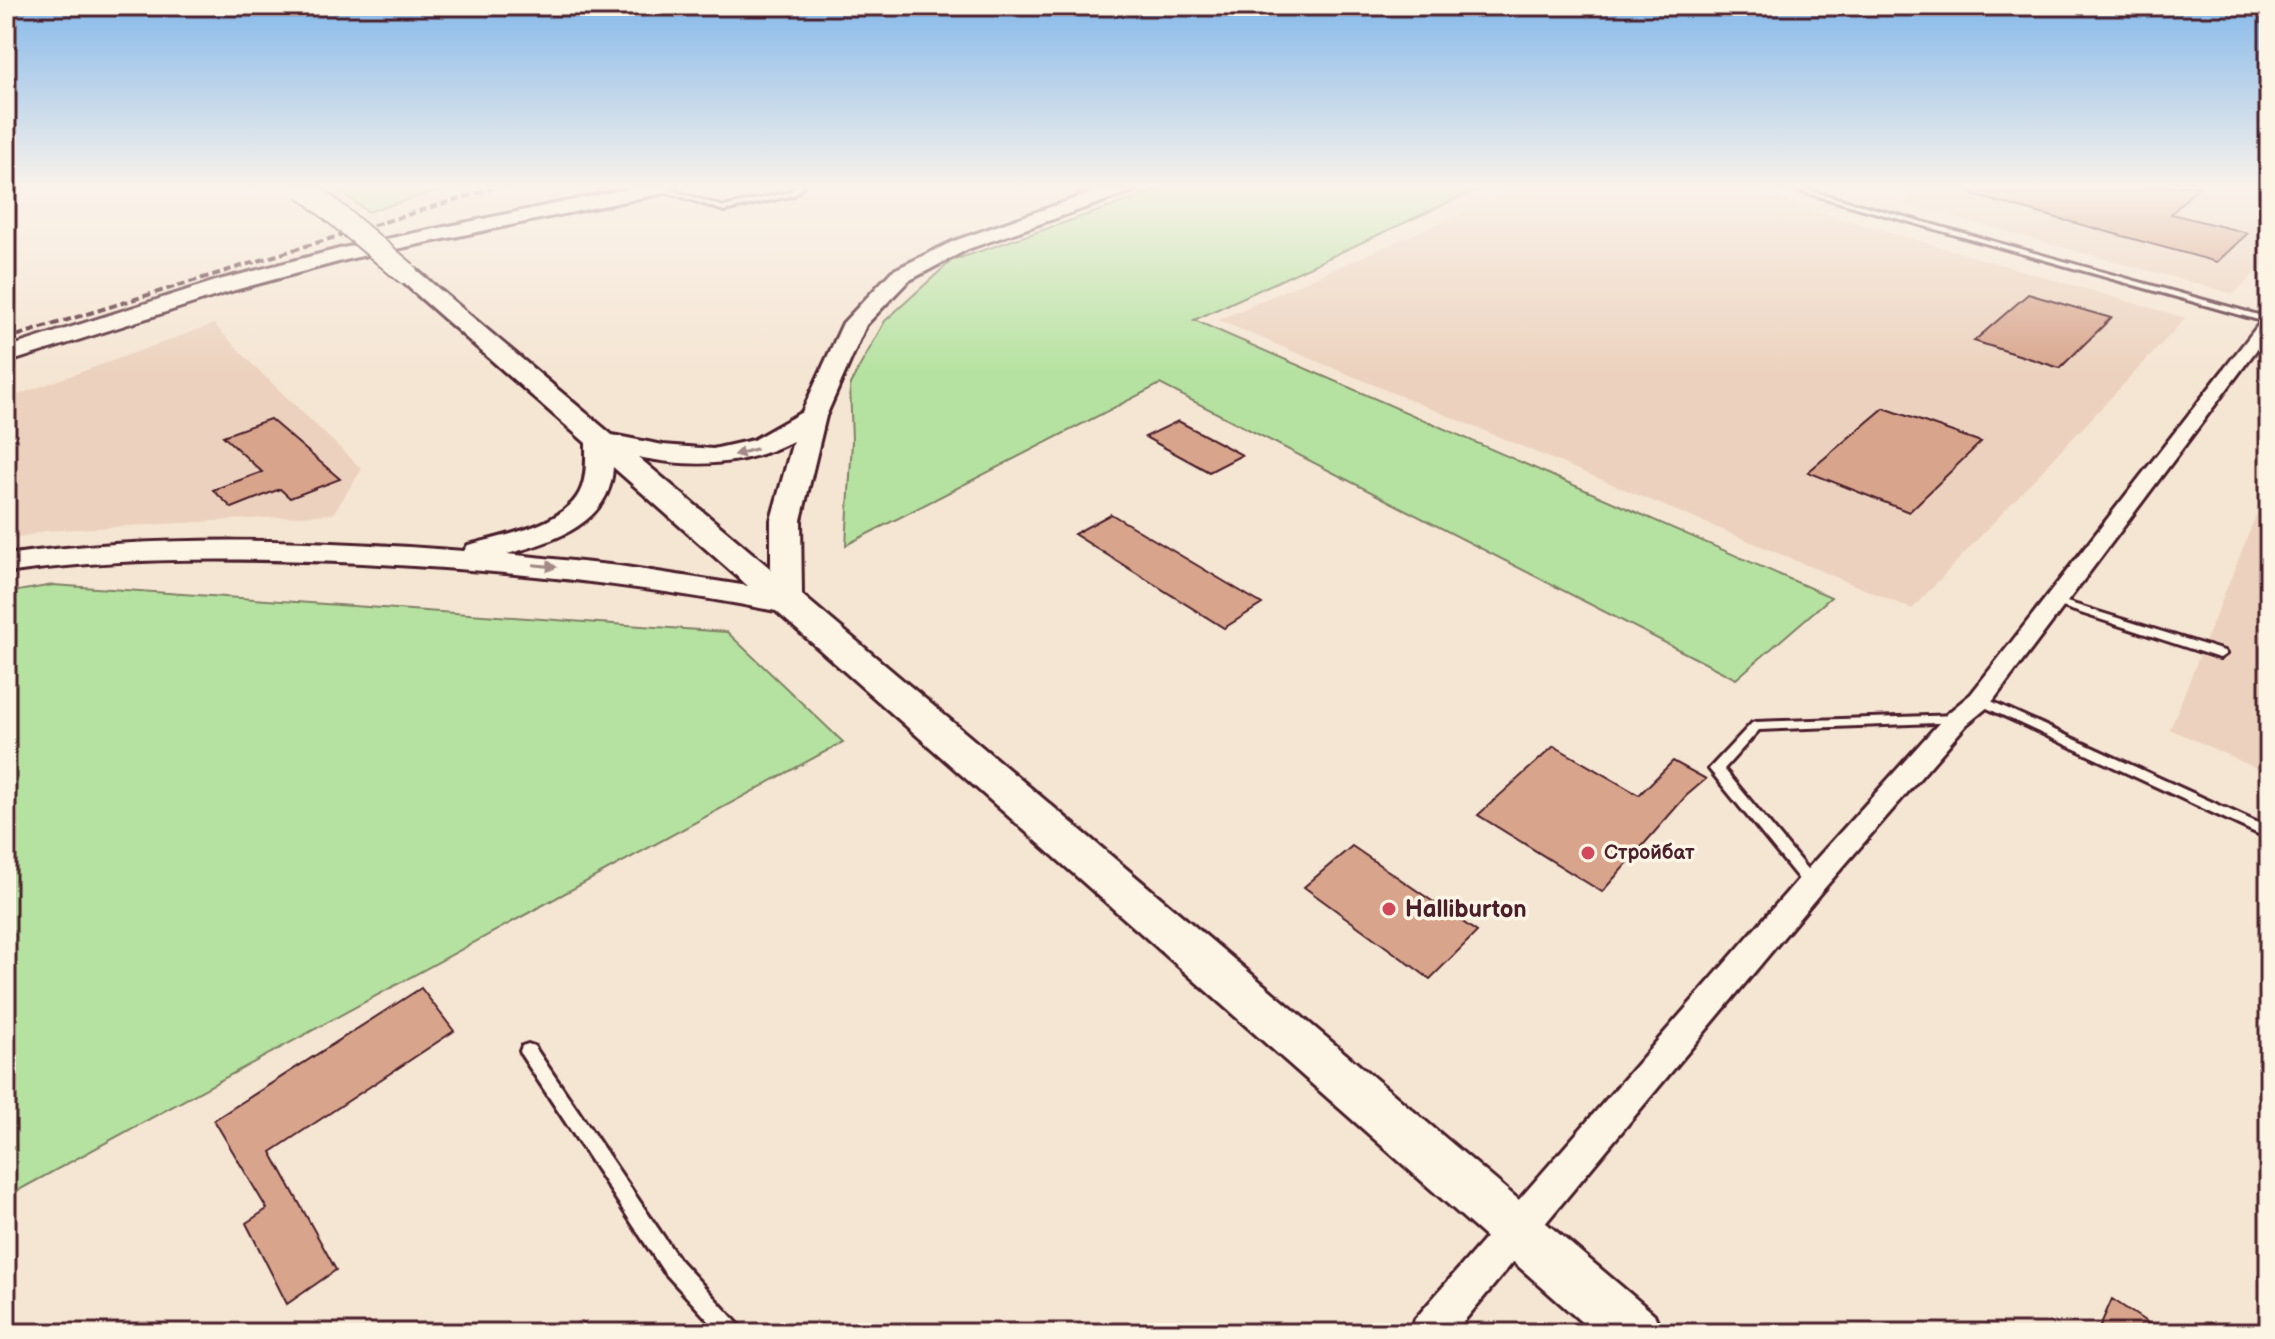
<svg xmlns="http://www.w3.org/2000/svg" width="2275" height="1339" viewBox="0 0 2275 1339" font-family="'Balsamiq Sans',sans-serif">
	<rect width="100%" height="100%" fill="#f5e5d3"/>
	<filter id="ink" filterUnits="userSpaceOnUse"><feTurbulence type="fractalNoise" baseFrequency=".0125" numOctaves="2"/><feDisplacementMap in="SourceGraphic" scale="16" xChannelSelector="R" yChannelSelector="G"/><feConvolveMatrix kernelMatrix="1 2 1 2 8 2 1 2 1" color-interpolation-filters="sRGB"/></filter>
	<g filter="url(#ink)">
		<path fill="#ecd2be" d="M 1523,186 L 1728,186 L 2186,318 L 1912,609 L 1218,320 Z
			M 1924,186 L 2269,186 L 2269,259 L 2234,294 L 1900,203 Z
			M 214,324 L 258,370 L 362,469 L 333,514 L 46,531 L 6,540 L 6,399 Z
			M 2269,483 L 2269,774 L 2170,729 Z"/>
		<path fill="#b5e2a0" stroke="#808066" stroke-width="2" d="M 333,186 L 453,186 L 368,212 Z
			M 1172,186 L 1484,186 L 1194,320 L 1831,597 L 1736,679 L 1160,384 L 846,545 L 852,441 L 850,384 L 885,321 L 951,261 Z
			M 53,585 L 727,632 L 843,742 L 6,1197 L 6,593 Z"/>
		<path fill="#d8a58c" stroke="#4a1f2b" stroke-width="2" d="M 1974,186 L 2199,186 L 2171,214 L 2248,233 L 2217,262 L 1973,195 Z
			M 2028,294 L 2111,318 L 2060,368 L 1974,341 Z
			M 1884,408 L 1981,442 L 1909,512 L 1808,472 Z
			M 270,419 L 340,479 L 290,498 L 280,489 L 232,508 L 213,490 L 262,472 L 223,436 Z
			M 1178,421 L 1242,455 L 1209,472 L 1145,437 Z
			M 1111,514 L 1262,604 L 1224,628 L 1074,534 Z
			M 1554,746 L 1639,795 L 1673,761 L 1706,779 L 1686,796 L 1602,892 L 1478,815 Z
			M 1352,846 L 1477,932 L 1430,979 L 1304,887 Z
			M 421,988 L 454,1031 L 271,1152 L 336,1270 L 287,1304 L 246,1223 L 267,1209 L 214,1120 Z
			M 2112,1299 L 2163,1333 L 2097,1333 Z"/>
		<g fill="none" stroke-linecap="round" stroke-linejoin="round">
			<g stroke="#4a1f2b" stroke-width="6">
				<path id="service" d="M 796,186 L 803,186 L 794,195 L 724,211 L 656,188 L 661,187 L 724,207 L 790,192 Z
					M 1782,186 L 1793,186 L 2269,318 L 2269,323 Z
					M 2057,599 L 2224,651 L 2226,654 L 2220,658 L 2216,657 L 2053,604 L 2051,602 L 2053,600 Z
					M 1980,696 L 2269,828 L 2269,839 L 1976,703 L 1974,700 L 1976,697 Z
					M 1957,715 L 1961,716 L 1963,719 L 1961,722 L 1759,730 L 1724,769 L 1816,880 L 1818,884 L 1816,888 L 1811,890 L 1806,888 L 1709,769 L 1752,723 L 1756,722 Z
					M 528,1044 L 534,1046 L 678,1258 L 740,1326 L 743,1333 L 720,1333 L 664,1272 L 522,1056 L 520,1051 L 522,1046 Z"/>
			</g>
			<g stroke="#4a1f2b" stroke-width="6">
				<path id="minor" d="M 2269,317 L 2269,333 L 1989,706 L 1966,725 L 1821,892 L 1454,1333 L 1410,1333 L 1415,1319 L 1801,876 L 1948,713 L 1971,694 L 2263,319 Z"/>
			</g>
			<g stroke="#4a1f2b" stroke-width="6">
				<path id="secondary" d="M 641,186 L 678,186 L 669,192 L 353,258 L 235,290 L 6,363 L 6,348 L 219,280 L 343,248 Z
					M 1110,186 L 1138,186 L 1136,190 L 968,249 L 908,281 L 866,325 L 826,416 L 801,520 L 802,595 L 1654,1314 L 1662,1333 L 1594,1333 L 776,611 C 639,584 501,570 362,563 C 243,558 125,556 6,573 L 6,555 C 158,534 312,539 464,551 L 468,545 C 502,536 569,525 582,487 C 587,473 586,457 586,443 L 398,278 L 395,273 L 398,268 L 414,268 L 612,435 L 663,445 L 713,449 L 753,440 L 802,412 L 843,323 L 892,271 L 954,241 ZM 793,441 L 771,520 L 771,569 L 638,457 C 694,468 742,467 793,441 ZM 613,467 L 748,586 L 619,566 L 507,554 C 553,542 611,523 613,467 Z"/>
			</g>
			<use href="#service" fill="#fcf5e5" fill-rule="evenodd"/>
			<use href="#minor" fill="#fcf5e5" fill-rule="evenodd"/>
			<use href="#secondary" fill="#fcf5e5" fill-rule="evenodd"/>
			<path stroke="#4a1f2b" stroke-width="4" stroke-dasharray="8 4" stroke-linecap="butt" d="M 6,339 L 500,186"/>
			<g stroke="#4a1f2b" stroke-width="26" stroke-linecap="butt">
				<path id="secondary-bridge" d="M 304,187 L 406,273"/>
			</g>
			<use href="#secondary-bridge" stroke="#fcf5e5" stroke-width="22"/>
		</g>
		<defs><path id="oneway-solid" d="M-6-.8H1V-3.2L6.5 0L1 3.2V.8H-6Z" transform="scale(2)"/></defs>
		<g fill="#a38a88">
			<use href="#oneway-solid" transform="translate(745 452) rotate(165)"/>
			<use href="#oneway-solid" transform="translate(545 566) rotate(6)"/>
		</g>
	</g>
	<linearGradient id="sky" x2="0" y2="1"><stop stop-color="#86b9ea"/><stop offset="0.5" stop-color="#faf3eb"/><stop offset="1" stop-color="#faf3eb" stop-opacity="0"/></linearGradient>
	<rect width="2275" height="374" fill="url(#sky)"/>
	<g fill="#d1495b" stroke="#fcf5e5" stroke-width="3">
		<circle cx="1588" cy="853" r="8"/>
		<circle cx="1389" cy="909" r="8"/>
	</g>
	<g text-anchor="middle" dominant-baseline="central" stroke-width="7" stroke-linejoin="round" paint-order="stroke">
		<g font-size="20" font-weight="bold" fill="#4a1f2b" stroke="#fcf5e5" text-anchor="start">
			<text x="1604" y="853">Стройбат</text>
		</g>
		<g font-size="24" font-weight="bold" fill="#4a1f2b" stroke="#fcf5e5" text-anchor="start">
			<text x="1405" y="909">Halliburton</text>
		</g>
	</g>
	<rect width="2275" height="1339" fill="none" stroke="#fcf5e5" stroke-width="32"/>
	<rect x="16" y="16" width="2243" height="1307" fill="none" stroke="#4a1f2b" stroke-width="3" filter="url(#ink)"/>
</svg>
